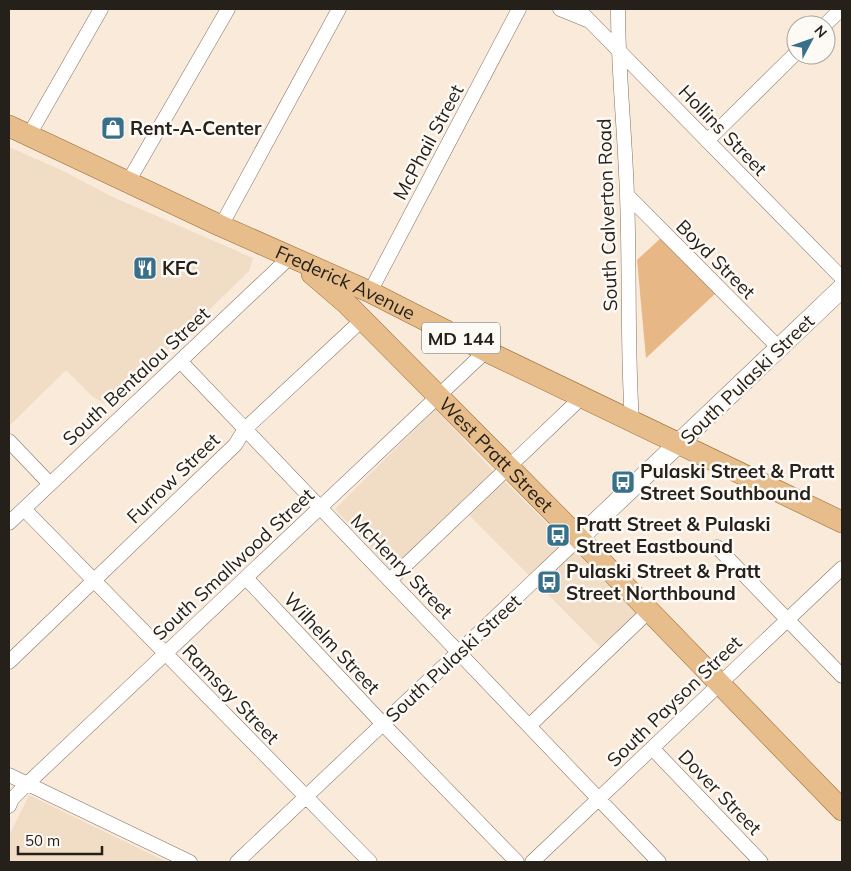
<svg xmlns="http://www.w3.org/2000/svg" width="851" height="871" viewBox="0 0 851 871" font-family="Mulish,sans-serif">
	<rect width="100%" height="100%" fill="#faeada"/>
	<path fill="#f1dcc6" d="M 9,147 L 61,170 L 113,197 L 253,258 L 249,271 L 110,406 L 93,397 L 66,370 L 9,426 Z
		M 435,409 L 496,474 L 393,572 L 335,509 Z
		M 501,478 L 639,614 L 602,649 L 466,512 Z
		M 29,795 L 167,862 L 9,862 L 9,836 Z"/>
	<path fill="#e7b886" d="M 662,237 L 716,293 L 646,358 L 637,260 Z"/>
	<g fill="none" stroke-linecap="round" stroke-linejoin="round">
		<g stroke="#807264" stroke-width="15">
			<path id="street" d="M 560,9 L 587,20
				M 578,9 L 842,278
				M 618,9 C 618,71 625,133 627,196 C 630,271 627,346 632,421
				M 825,25 L 841,9
				M 29,135 L 101,9
				M 707,141 L 796,53
				M 128,182 L 228,9
				M 627,195 L 779,348
				M 221,226 L 339,9
				M 370,292 L 519,9
				M 180,361 L 659,862
				M 9,441 L 50,484
				M 24,509 L 370,862
				M 9,523 L 290,257
				M 717,547 L 842,676
				M 246,578 L 383,724 L 517,862
				M 390,580 L 582,397
				M 9,662 L 235,445 L 245,429 L 362,320
				M 529,726 L 649,611
				M 652,748 L 761,862
				M 9,775 L 190,862
				M 9,806 L 12,799 L 27,784 L 486,351
				M 237,862 L 579,538
				M 532,862 L 842,568"/>
		</g>
		<g stroke="#807264" stroke-width="20">
			<path id="secondary" d="M 841,9 L 842,10
				M 579,538 L 842,288"/>
		</g>
		<g stroke="#986931" stroke-width="22">
			<g id="primary">
				<path id="s1" d="M 9,126 L 221,226 L 370,292 L 486,351 L 842,522"/>
				<path id="s2" d="M 312,274 L 347,304 L 570,529 L 842,810"/>
			</g>
		</g>
		<use href="#street" stroke="#fff" stroke-width="14"/>
		<use href="#secondary" stroke="#fff" stroke-width="19"/>
		<use href="#primary" stroke="#e6bd8b" stroke-width="21"/>
	</g>
	<defs>
		<g id="shop-square" transform="scale(1.25)"><rect x="-9" y="-9" width="18" height="18" rx="4" fill="#38708a" stroke="#fdfaf6"/><path d="M-5-2.5h2.3a2.7 3.5 0 0 1 5.4 0H5L5.5 6h-11ZM-1.5-2.5h3a1.5 2.3 0 0 0-3 0Z" fill="#fff"/></g>
		<g id="restaurant-square" transform="scale(1.25)"><rect x="-9" y="-9" width="18" height="18" rx="4" fill="#38708a" stroke="#fdfaf6"/><path d="M-5-6h1v4h1v-4h1v4h1v-4h1v5L-1.5 .5V6h-2V.5L-5-1ZM5-6V6H3V1.5H1.5Q1.5-4 5-6Z" fill="#fff"/></g>
		<g id="bus-square" transform="scale(1.25)"><rect x="-9" y="-9" width="18" height="18" rx="4" fill="#38708a" stroke="#fdfaf6"/><path d="M-5-6H5V4H4V6H2V4H-2V6H-4V4H-5ZM-3.5-4V0h7V-4ZM-3.5 1.2v1.5H-2V1.2ZM2 1.2v1.5H3.5V1.2Z" fill="#fff"/></g>
	</defs>
	<g fill-rule="evenodd">
		<use href="#shop-square" x="113" y="128"/>
		<use href="#restaurant-square" x="145" y="268"/>
		<use href="#bus-square" x="623" y="482"/>
		<use href="#bus-square" x="558" y="535"/>
		<use href="#bus-square" x="549" y="582"/>
	</g>
	<g text-anchor="middle" dominant-baseline="central" stroke-width="5" stroke-linejoin="round" paint-order="stroke">
		<rect fill="#fdfaf6" stroke="#66615c" stroke-width="1" x="422" y="322.5" width="78" height="31" rx="4"/>
		<g font-size="18" font-weight="bold" fill="#26201a">
			<text x="461" y="338">MD 144</text>
		</g>
		<g font-size="19" font-weight="bold" fill="#26201a" stroke="#fdfaf6" text-anchor="start">
			<text x="130" y="128">Rent-A-Center</text>
			<text x="162" y="268">KFC</text>
			<text x="640" y="471">Pulaski Street &amp; Pratt<tspan x="640" dy="22">Street Southbound</tspan></text>
			<text x="576" y="524">Pratt Street &amp; Pulaski<tspan x="576" dy="22">Street Eastbound</tspan></text>
			<text x="566" y="571">Pulaski Street &amp; Pratt<tspan x="566" dy="22">Street Northbound</tspan></text>
		</g>
		<g font-size="19" fill="#26201a" stroke="#fdfaf6">
			<text transform="translate(723 130) rotate(46)">Hollins Street</text>
			<text transform="translate(428 142) rotate(-62)">McPhail Street</text>
			<text transform="translate(607 215) rotate(-92)">South Calverton Road</text>
			<text transform="translate(716 259) rotate(45)">Boyd Street</text>
			<text stroke="none"><textPath href="#s1" startOffset="371">Frederick Avenue</textPath></text>
			<text transform="translate(136 376) rotate(-43)">South Bentalou Street</text>
			<text transform="translate(747 379) rotate(-44)">South Pulaski Street</text>
			<text stroke="none"><textPath href="#s2" startOffset="258">West Pratt Street</textPath></text>
			<text transform="translate(173 478) rotate(-44)">Furrow Street</text>
			<text transform="translate(233 564) rotate(-43)">South Smallwood Street</text>
			<text transform="translate(402 566) rotate(46)">McHenry Street</text>
			<text transform="translate(332 643) rotate(47)">Wilhelm Street</text>
			<text transform="translate(453 658) rotate(-43)">South Pulaski Street</text>
			<text transform="translate(231 694) rotate(46)">Ramsay Street</text>
			<text transform="translate(674 701) rotate(-44)">South Payson Street</text>
			<text transform="translate(720 792) rotate(46)">Dover Street</text>
		</g>
	</g>
	<rect width="851" height="871" fill="none" stroke="#26201a" stroke-width="20"/>
	<g transform="translate(811 40) rotate(49)"><circle r="24" fill="#fdfaf6" stroke="#a7a39e"/>
	<path d="M0-4L9 19L0 12L-9 19Z" fill="#38708a"/>
	<text y="-8" font-size="14" font-weight="bold" text-anchor="middle" fill="#26201a">N</text>
	</g>
	<path d="M18 846v8h84v-8" fill="none" stroke="#26201a" stroke-width="2.5"/>
	<text x="25" y="846" font-size="15" fill="#26201a" stroke="#fdfaf6" stroke-width="4" paint-order="stroke">50 m</text>
</svg>
